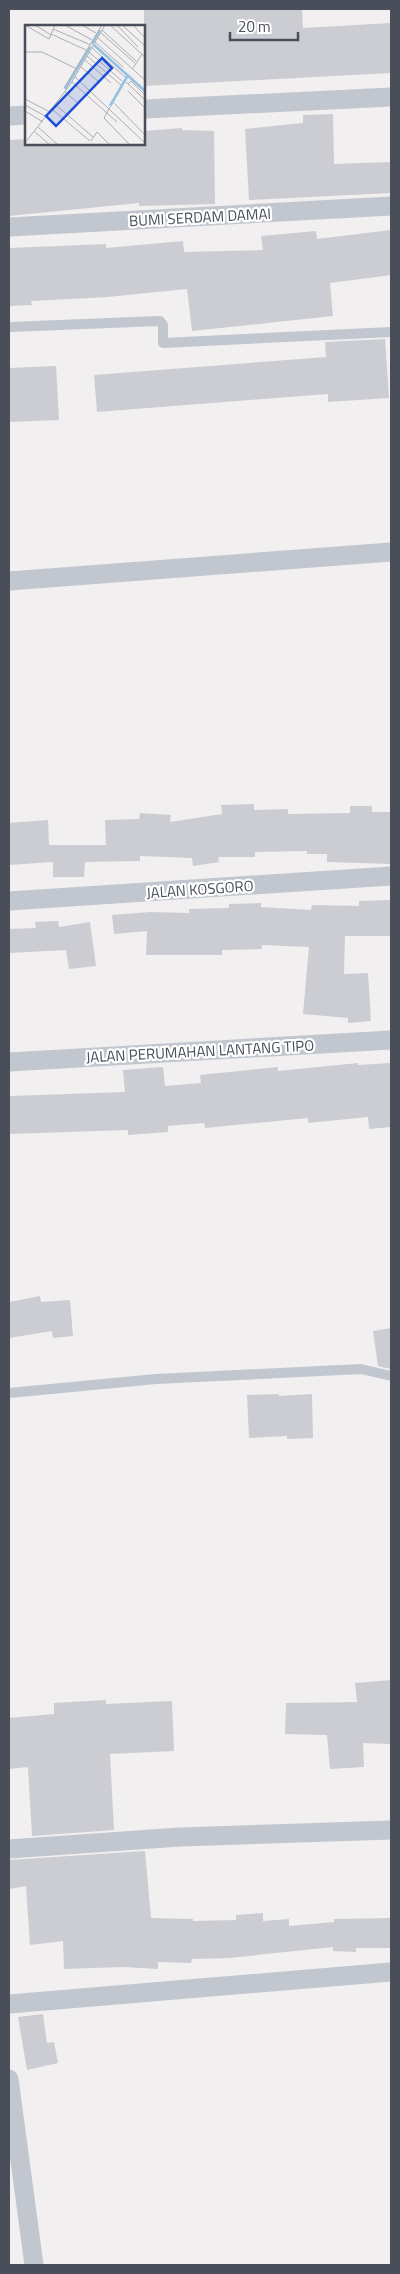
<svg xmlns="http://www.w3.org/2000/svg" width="400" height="2274" viewBox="0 0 400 2274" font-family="'Titillium Web',sans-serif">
	<rect width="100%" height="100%" fill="#f1efef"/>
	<path fill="#cccdd3" d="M 144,9 L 302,9 L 303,28 L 391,23 L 391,73 L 144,86 Z
		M 333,114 L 334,164 L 391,162 L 391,193 L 249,200 L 245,129 L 303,123 L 303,115 Z
		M 182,128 L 182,130 L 214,131 L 215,204 L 139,206 L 139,203 L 9,216 L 9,140 L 26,139 L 26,144 L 144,144 L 144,131 Z
		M 391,230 L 391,275 L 330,283 L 333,316 L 192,331 L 187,289 L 108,297 L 31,301 L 32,305 L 9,306 L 9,248 L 106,244 L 106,248 L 183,241 L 184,252 L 263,250 L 261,236 L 316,231 L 317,239 Z
		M 385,339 L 389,398 L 328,402 L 328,394 L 97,412 L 94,375 L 326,357 L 325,342 Z
		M 56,366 L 59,420 L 9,422 L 9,368 Z
		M 254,804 L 254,810 L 288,809 L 288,814 L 350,813 L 350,806 L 372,806 L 372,812 L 391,812 L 391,864 L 327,862 L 327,854 L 307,854 L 307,851 L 255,852 L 255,857 L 218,857 L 219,862 L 193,866 L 192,858 L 140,856 L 140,861 L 85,862 L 84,877 L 53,877 L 53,862 L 9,865 L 9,823 L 48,820 L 49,845 L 106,845 L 105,820 L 139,819 L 140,813 L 171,815 L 170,822 L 222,814 L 221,805 Z
		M 391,900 L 391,936 L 345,936 L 344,974 L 368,973 L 371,1021 L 348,1023 L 348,1018 L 303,1014 L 309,947 L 262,945 L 262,949 L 222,950 L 222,955 L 146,955 L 147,931 L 114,934 L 112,915 L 150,912 L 189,913 L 189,909 L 229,908 L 229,904 L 261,903 L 261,907 L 311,910 L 312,905 L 359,906 L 359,901 Z
		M 58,921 L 59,927 L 90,922 L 96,966 L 69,969 L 66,950 L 9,953 L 9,929 L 36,928 L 35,922 Z
		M 358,1063 L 358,1065 L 391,1063 L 391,1127 L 369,1129 L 368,1117 L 308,1123 L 308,1118 L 205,1128 L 204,1123 L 168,1126 L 168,1132 L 128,1135 L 128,1130 L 9,1134 L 9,1096 L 125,1092 L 123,1070 L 163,1067 L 165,1086 L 201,1083 L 200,1075 L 278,1067 L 278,1071 Z
		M 40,1296 L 41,1302 L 70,1300 L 73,1336 L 53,1338 L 52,1331 L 9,1338 L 9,1302 Z
		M 391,1328 L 391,1369 L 378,1366 L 373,1331 Z
		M 279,1394 L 279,1396 L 312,1394 L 313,1438 L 287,1439 L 287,1436 L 249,1438 L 247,1395 Z
		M 391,1680 L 391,1744 L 363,1743 L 364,1767 L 330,1769 L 327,1735 L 285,1734 L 286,1703 L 357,1702 L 355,1683 Z
		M 106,1700 L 106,1704 L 172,1701 L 174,1751 L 110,1754 L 114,1830 L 32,1836 L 28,1767 L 9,1769 L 9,1718 L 54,1714 L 54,1703 Z
		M 145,1851 L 151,1918 L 193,1919 L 193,1921 L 236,1920 L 236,1915 L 263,1913 L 263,1921 L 289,1919 L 289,1926 L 334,1922 L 334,1919 L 391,1918 L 391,1948 L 356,1948 L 356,1952 L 333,1951 L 333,1947 L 229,1958 L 192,1959 L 191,1963 L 158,1962 L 158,1969 L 124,1967 L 64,1969 L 63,1941 L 30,1945 L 26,1886 L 9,1889 L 9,1860 Z
		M 43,2014 L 47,2043 L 54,2042 L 58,2063 L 27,2070 L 18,2017 Z"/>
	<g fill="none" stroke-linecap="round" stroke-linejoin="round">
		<path stroke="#c1c6cf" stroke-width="10" d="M 9,327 L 160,321 L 163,325 L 163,343 L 391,332
			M 9,1393 L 156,1379 L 361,1369 L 391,1376"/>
		<path stroke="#c1c6cf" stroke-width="19" d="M 144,109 L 391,97
			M 9,116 L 26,115
			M 9,227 L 391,206
			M 9,581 L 391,552
			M 9,901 L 391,876
			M 9,1062 L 391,1040
			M 9,1849 L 180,1837 L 391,1830
			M 9,2004 L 391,1972
			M 9,2079 L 34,2265"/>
	</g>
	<g text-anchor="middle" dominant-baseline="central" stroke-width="4.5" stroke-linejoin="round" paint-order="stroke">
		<g font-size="15" fill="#494e5a" stroke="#fff">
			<text transform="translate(200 217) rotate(-3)">BUMI SERDAM DAMAI</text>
			<text transform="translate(200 889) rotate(-4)">JALAN KOSGORO</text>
			<text transform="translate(200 1051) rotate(-3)">JALAN PERUMAHAN LANTANG TIPO</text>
		</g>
	</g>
	<g transform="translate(25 25)">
		<rect width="120" height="120" fill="#f1efef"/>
		<path fill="none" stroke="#94c1e2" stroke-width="2.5" d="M 67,19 L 75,5M 69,20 L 120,66M 40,64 L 65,22M 85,81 L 103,50"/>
		<path fill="none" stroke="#aeafb3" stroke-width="1" d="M 0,0 L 24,14 L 30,0M 10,0 L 26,10M 40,0 L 67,15M 57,0 L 71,8M 85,0 L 120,32M 92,0 L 113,22M 97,0 L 120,21M 108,0 L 120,13M 28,4 L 66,20M 77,5 L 111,36M 76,8 L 110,38M 26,9 L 61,25M 73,13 L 120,55M 70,17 L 98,42M 66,22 L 100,52M 0,27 L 17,27 L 52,44M 64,27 L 97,56M 62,31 L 96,60M 60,35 L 86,58M 56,42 L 74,57M 108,43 L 117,29M 50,52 L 120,118M 47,57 L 92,97M 101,57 L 120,75M 103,59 L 106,56 L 120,70M 39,63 L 77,0M 103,66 L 120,83M 40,67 L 53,78M 0,74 L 25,87M 89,78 L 120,110M 0,80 L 22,92M 31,80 L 68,112M 85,82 L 79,93 L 105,120M 28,85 L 65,116M 0,86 L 18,97M 13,102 L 33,120M 10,107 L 25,120M 66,116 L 72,107 L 85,120M 0,118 L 45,60 L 80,0"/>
		<path fill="#1d4ed8" fill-opacity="0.15" stroke="#1d4ed8" stroke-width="2.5" d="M 77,33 L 87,43 L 31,101 L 21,91 Z"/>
		<rect width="120" height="120" fill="none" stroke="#494e5a" stroke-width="2.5"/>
	</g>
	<rect width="400" height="2274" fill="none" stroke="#494e5a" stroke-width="20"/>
	<path d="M230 32v8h68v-8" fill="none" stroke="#494e5a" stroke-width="2.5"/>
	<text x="238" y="32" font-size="15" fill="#494e5a" stroke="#ffffff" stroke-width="4" paint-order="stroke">20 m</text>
</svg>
